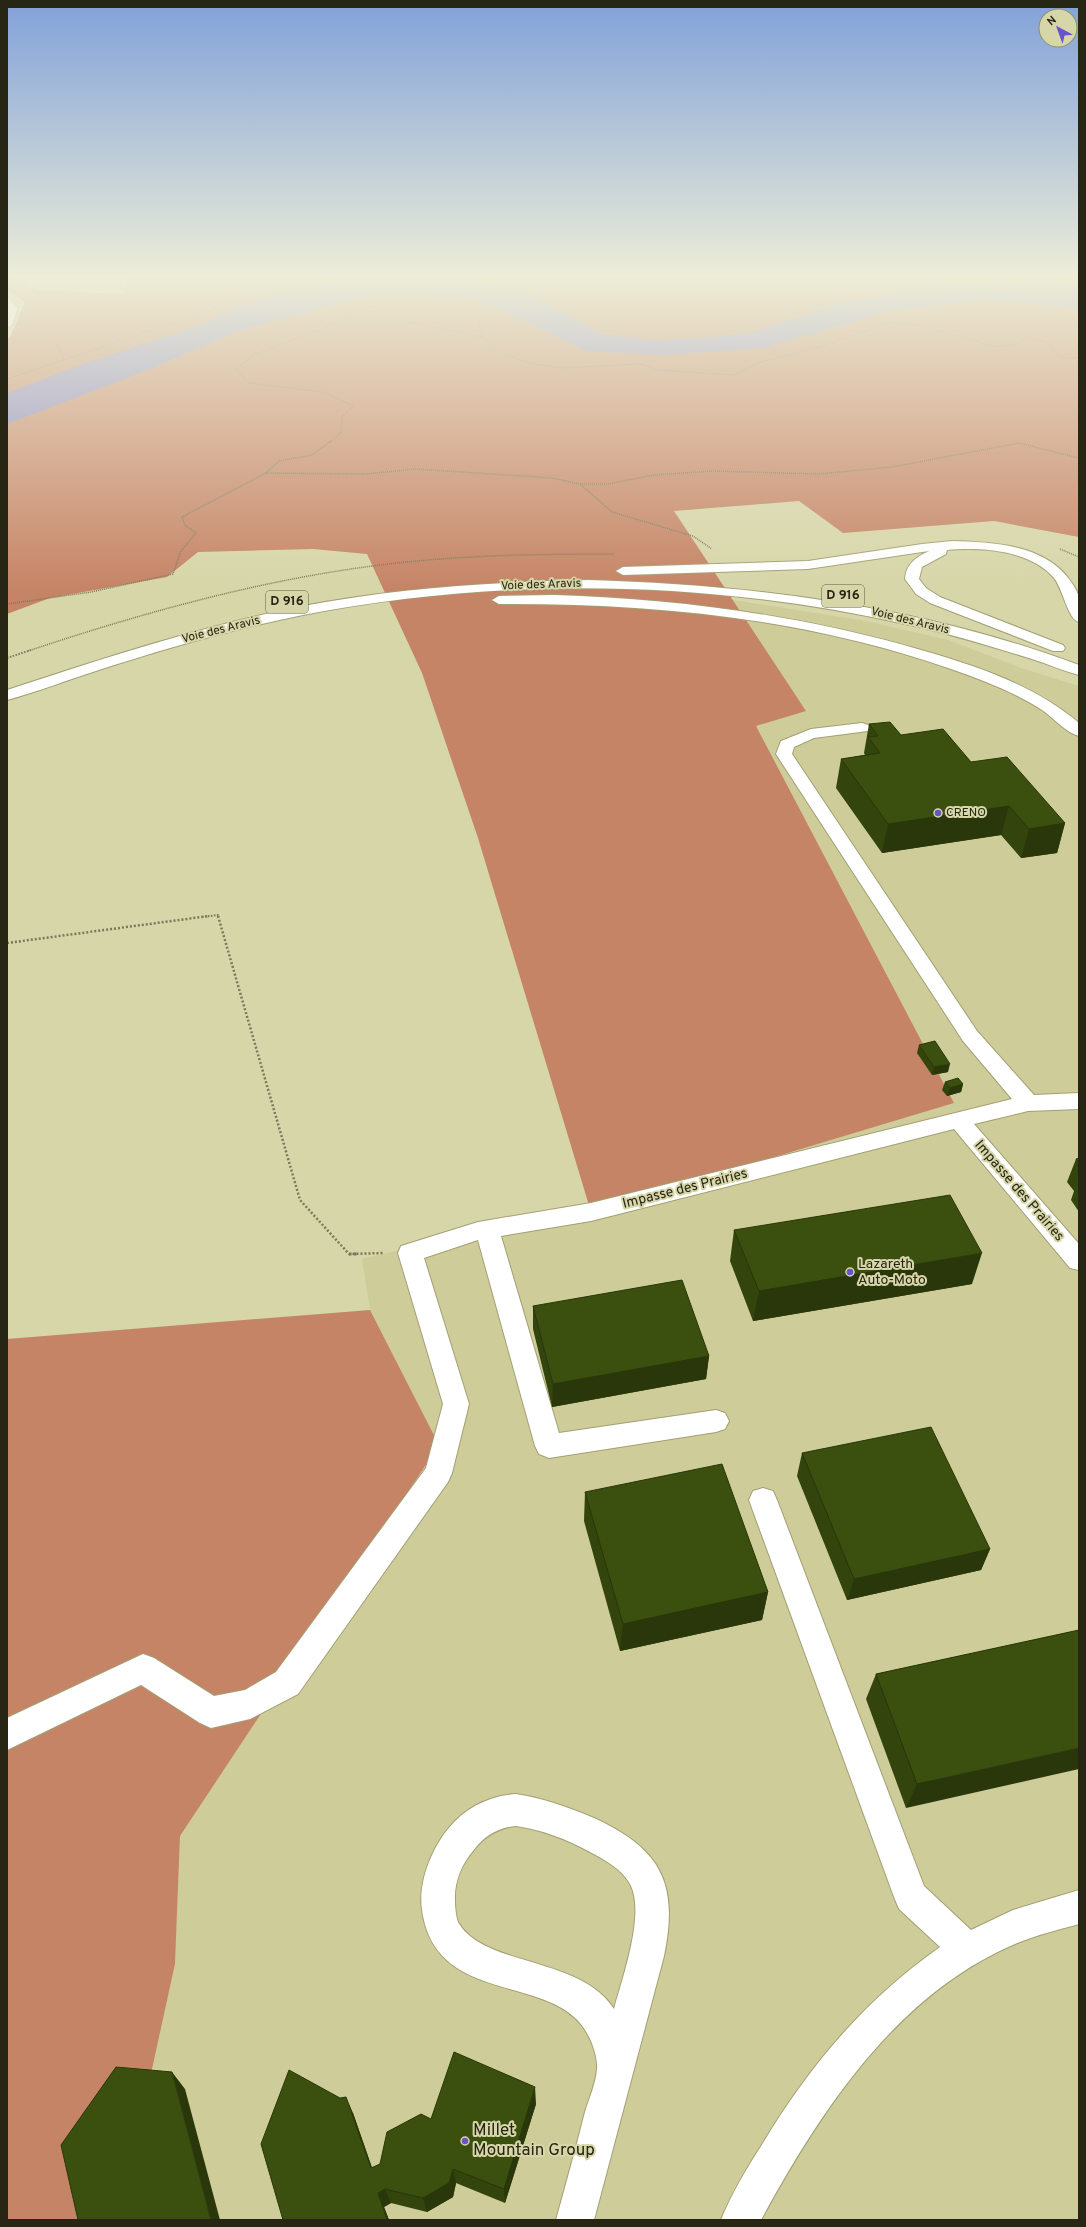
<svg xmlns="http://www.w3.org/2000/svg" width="1086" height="2227" viewBox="0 0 1086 2227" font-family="Overpass,sans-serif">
	<rect width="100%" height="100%" fill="#d7d6a9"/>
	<path fill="#cecc98" d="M 733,600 L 866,621 L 948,640 L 1021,668 L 1079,686 L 1079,2220 L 119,2220 L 175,1964 L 180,1836 L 439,1445 L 370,1310 L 362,1259 L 487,1229 L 591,1212 L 954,1103 L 755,725 L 806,711 Z"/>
	<path fill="#c68466" d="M 7,276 L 37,290 L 124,294 L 129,276 L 1079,276 L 1079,537 L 994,521 L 843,533 L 799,501 L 674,511 L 806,711 L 756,726 L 954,1103 L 591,1212 L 478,838 L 422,673 L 367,554 L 313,549 L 198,552 L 167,577 L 50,598 L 7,614 L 7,339 L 10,337 L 25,302 L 7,290 Z
		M 370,1310 L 439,1445 L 180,1836 L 175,1964 L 119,2220 L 7,2220 L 7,1339 Z"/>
	<path fill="#8884c2" d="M 395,276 L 447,277 L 529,294 L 601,334 L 650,340 L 715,337 L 749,333 L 836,305 L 939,287 L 1048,282 L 1079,287 L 1079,308 L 986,299 L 890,311 L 764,348 L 664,355 L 586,351 L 479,299 L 402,291 L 376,294 L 341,302 L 236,332 L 150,369 L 7,424 L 7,393 L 77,366 L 200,325 L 237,308 L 276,295 L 349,279 Z"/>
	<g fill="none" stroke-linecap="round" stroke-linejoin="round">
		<path stroke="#8884c2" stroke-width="4" d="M 990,288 L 999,284 L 1004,276"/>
		<g stroke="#a2a075" stroke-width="2">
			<path id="minor" d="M 7,298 L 10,299 L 18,308 L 12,325 L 7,328 Z
				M 862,723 L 868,725 L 870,728 L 868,731 L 814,738 L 794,747 L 792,754 L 977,1031 L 1034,1095 L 1079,1093 L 1079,1109 L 1028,1111 L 974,1124 L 1079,1244 L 1079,1270 L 1070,1268 L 954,1129 L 591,1221 L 501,1236 L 559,1433 L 716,1410 L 725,1413 L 729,1421 L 725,1429 L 716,1432 L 549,1458 L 539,1454 L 535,1446 L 478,1240 L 424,1258 L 469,1404 L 452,1473 L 448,1482 L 298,1694 L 250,1719 L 211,1728 L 200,1723 L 141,1685 L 7,1750 L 7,1718 L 143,1654 L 154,1658 L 214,1696 L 245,1690 L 276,1672 L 426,1468 L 443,1404 L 398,1253 L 401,1246 L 478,1222 L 591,1203 L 1012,1099 L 963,1041 L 776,754 L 781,741 L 811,729 Z
				M 763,1488 L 773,1491 L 777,1500 L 924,1886 L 971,1930 L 1013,1910 L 1079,1890 L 1079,1924 C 1058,1930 1036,1935 1015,1944 C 897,1994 820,2111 761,2220 L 721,2220 C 732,2193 747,2168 763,2143 C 810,2065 865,2000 940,1947 L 899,1909 L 894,1897 L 749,1500 L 753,1491 Z
				M 516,1794 C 543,1798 568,1807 594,1818 C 661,1849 679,1883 664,1956 L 594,2220 L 556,2220 C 566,2184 576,2148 585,2112 C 589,2099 596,2083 597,2069 C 598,2060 593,2044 589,2037 C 558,1970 436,2010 422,1910 C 418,1883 431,1850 448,1829 C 465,1808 489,1796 516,1794 ZM 516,1826 C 543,1830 566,1839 590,1852 C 605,1860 622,1869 630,1884 C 646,1913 622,1979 614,2009 C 580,1956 483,1967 458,1922 C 456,1917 455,1907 455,1901 C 454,1883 461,1865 473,1851 C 484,1836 497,1828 516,1826 Z"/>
		</g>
		<g stroke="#a2a075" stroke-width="2">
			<path id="highway" d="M 952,541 C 991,542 1043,544 1069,579 C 1073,584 1078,592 1079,598 C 1080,605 1079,615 1079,622 C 1068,620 1063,589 1054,578 C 1030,550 981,547 947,550 L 946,554 L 922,567 L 919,579 L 926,588 L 940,597 L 1063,645 L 1065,648 L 1063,651 L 1053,651 L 930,603 L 916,594 L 905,579 C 906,564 916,557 929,551 L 808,569 L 623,575 L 616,571 L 623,567 L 808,561 L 922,544 Z
				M 588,580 C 755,585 921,606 1079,665 L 1079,675 C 1063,671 1048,664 1032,659 C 990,646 948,633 905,624 C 708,580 501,576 303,615 C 233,629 164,649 96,671 C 67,680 37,692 7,700 L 7,690 C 104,658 202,626 303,606 C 397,588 492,582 588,580 Z
				M 554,595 C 679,599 801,615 921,650 C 977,666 1034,685 1079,723 L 1079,736 C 1066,733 1054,718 1042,710 C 1014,692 982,680 951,669 C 805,618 652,603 499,604 L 492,600 L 499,596 Z"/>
		</g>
		<path stroke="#7a795b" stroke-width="1" stroke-dasharray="1 1" stroke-linecap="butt" d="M 396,301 L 387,297 L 411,287
			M 342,321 L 362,304 L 381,308 L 406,298 L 434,297 L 471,303 L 496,312 L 478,322 L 484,338
			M 56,342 L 64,359
			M 7,379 L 249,297 L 316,282 L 354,276
			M 330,442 L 341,433 L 342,417 L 353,406 L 323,392 L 249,383 L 236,369 L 253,355 L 341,322 L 407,322 L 483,337 L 502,354 L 530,363 L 560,368 L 641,364 L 658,370 L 734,375 L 757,363 L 826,345 L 891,322 L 923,326 L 992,346 L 1017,345 L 1026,337 L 1049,343 L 1057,354 L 1065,359 L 1079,357"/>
		<path stroke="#7a795b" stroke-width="1.5" stroke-dasharray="1 1" stroke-linecap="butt" d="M 331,441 L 312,455 L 279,461 L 266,473 L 366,474 L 415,469 L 552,478 L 580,484 L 608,484 L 654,475 L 712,471 L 819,474 L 892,467 L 1019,443 L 1079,458
			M 580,484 L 612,512 L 693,536 L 712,549
			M 1060,549 L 1079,557
			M 7,604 L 91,592 L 173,574 L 181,551 L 196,533 L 185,525 L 182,517 L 266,473
			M 28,651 C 148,611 271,577 397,563 C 469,555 542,554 614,554"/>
		<path stroke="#7a795b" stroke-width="2" stroke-dasharray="1.5 1.5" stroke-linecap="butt" d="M 7,658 L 31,650
			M 202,917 L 218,915 L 219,917"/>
		<path stroke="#7a795b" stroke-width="2.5" stroke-dasharray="2 2" stroke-linecap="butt" d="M 218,916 L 300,1200 L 349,1254 L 384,1253
			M 7,943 L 209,916"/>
		<path stroke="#7a795b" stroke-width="3" stroke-dasharray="2.5 2.5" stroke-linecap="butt" d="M 349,1254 L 357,1254"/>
		<use href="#minor" fill="#fff" fill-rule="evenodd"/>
		<use href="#highway" fill="#fff" fill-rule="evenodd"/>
	</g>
	<path fill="#33440c" d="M 869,724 L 901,735 L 971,762 L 1065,823 L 1057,853 L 1021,858 L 1001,835 L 882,853 L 836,788 L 841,759 L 865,755 L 864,753 Z
		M 919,1045 L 948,1072 L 932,1075 L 917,1053 Z
		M 945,1082 L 963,1084 L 961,1092 L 947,1096 L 942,1090 Z
		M 1079,1158 L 1079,1212 L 1071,1200 L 1074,1191 L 1067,1182 L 1076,1159 Z
		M 734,1230 L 972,1284 L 753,1321 L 730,1261 Z
		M 533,1306 L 709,1356 L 706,1379 L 552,1407 L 533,1329 Z
		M 802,1453 L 990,1549 L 981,1570 L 847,1600 L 797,1476 Z
		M 585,1492 L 768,1592 L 762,1620 L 620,1651 L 584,1521 Z
		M 1079,1630 L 906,1808 L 866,1699 L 876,1674 Z
		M 536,2104 L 505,2203 L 456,2183 L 453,2197 L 427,2212 L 391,2203 L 384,2207 L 389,2220 L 283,2220 L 353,2113 L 372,2168 L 380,2164 L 431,2119 Z"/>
	<path fill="#29370a" d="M 1009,806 L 1001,835 L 882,853 L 888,824 Z
		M 1065,823 L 1057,853 L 1021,858 L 1029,829 Z
		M 950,1064 L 948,1072 L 932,1075 L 934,1067 Z
		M 963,1084 L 961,1092 L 947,1096 L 950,1088 Z
		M 982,1253 L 972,1284 L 753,1321 L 759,1291 Z
		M 709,1356 L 706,1379 L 552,1407 L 553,1384 Z
		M 990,1549 L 981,1570 L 847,1600 L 854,1579 Z
		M 768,1592 L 762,1620 L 620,1651 L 623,1624 Z
		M 1079,1748 L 1079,1769 L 906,1808 L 917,1784 Z
		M 172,2072 L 185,2089 L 220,2220 L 211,2220 Z
		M 535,2087 L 536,2104 L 505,2203 L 504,2189 Z
		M 346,2097 L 353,2113 L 377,2182 L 371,2168 Z
		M 453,2169 L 456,2183 L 453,2197 L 427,2212 L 423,2198 Z
		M 385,2189 L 391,2203 L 384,2207 L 389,2220 L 387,2220 L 378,2193 Z"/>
	<path fill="#3b4f0e" stroke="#29370a" d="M 890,722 L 901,735 L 943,729 L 971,762 L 1007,757 L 1065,823 L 1029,829 L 1009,806 L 888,824 L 841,759 L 880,753 L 868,737 L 878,736 L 869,724 Z
		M 935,1041 L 950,1064 L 934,1067 L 919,1045 Z
		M 958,1078 L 963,1084 L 950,1088 L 945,1082 Z
		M 1079,1158 L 1079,1163 L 1076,1159 Z
		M 950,1195 L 982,1253 L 759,1291 L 734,1230 Z
		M 682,1280 L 709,1356 L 553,1384 L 533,1306 Z
		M 931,1427 L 990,1549 L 854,1579 L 802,1453 Z
		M 722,1464 L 768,1592 L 623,1624 L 585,1492 Z
		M 1079,1630 L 1079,1748 L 917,1784 L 876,1674 Z
		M 454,2052 L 535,2087 L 504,2189 L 453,2169 L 449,2183 L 423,2198 L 385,2189 L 378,2193 L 387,2220 L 283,2220 L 261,2144 L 289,2070 L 340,2098 L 346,2097 L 371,2168 L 380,2164 L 387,2132 L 421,2114 L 431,2119 Z
		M 116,2067 L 172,2072 L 211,2220 L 78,2220 L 61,2145 Z"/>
	<linearGradient id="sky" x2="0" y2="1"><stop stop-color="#81a1d9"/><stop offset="0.47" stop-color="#ededd8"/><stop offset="1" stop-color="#ededd8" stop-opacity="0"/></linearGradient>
	<rect width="1086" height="588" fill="url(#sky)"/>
	<g fill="#6753cc" stroke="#d7d6a9" stroke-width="1.5">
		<circle cx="938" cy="813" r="4"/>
		<circle cx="850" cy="1272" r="4"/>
		<circle cx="465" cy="2141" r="4"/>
	</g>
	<g text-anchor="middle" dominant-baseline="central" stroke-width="4" stroke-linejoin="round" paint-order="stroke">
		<g font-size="12" fill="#272615" stroke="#d7d6a9">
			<text transform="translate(541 585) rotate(-2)">Voie des Aravis</text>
			<text transform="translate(910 621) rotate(14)">Voie des Aravis</text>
			<text transform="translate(221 630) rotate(-14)">Voie des Aravis</text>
		</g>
		<g font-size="12" fill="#272615" stroke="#d7d6a9" text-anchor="start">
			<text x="946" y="813">CRENO</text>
		</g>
		<g fill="#d7d6a9" stroke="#5c5b41" stroke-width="1">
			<rect x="822" y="585" width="42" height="22" rx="3"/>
			<rect x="266" y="591" width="42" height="22" rx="3"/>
		</g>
		<g font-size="13" font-weight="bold" fill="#272615">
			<text x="843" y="596">D 916</text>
			<text x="287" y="602">D 916</text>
		</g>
		<g font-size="14" fill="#272615" stroke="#d7d6a9">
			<text transform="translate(685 1189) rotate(-14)">Impasse des Prairies</text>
			<text transform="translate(1019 1191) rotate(49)">Impasse des Prairies</text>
		</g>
		<g font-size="14" fill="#272615" stroke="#d7d6a9" text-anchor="start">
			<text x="858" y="1264">Lazareth<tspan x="858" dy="16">Auto-Moto</tspan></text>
		</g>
		<g font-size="17" fill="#272615" stroke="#d7d6a9" text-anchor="start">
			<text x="473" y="2131">Millet<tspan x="473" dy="20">Mountain Group</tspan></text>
		</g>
	</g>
	<rect width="1086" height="2227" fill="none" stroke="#272615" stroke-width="16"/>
	<g transform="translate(1058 28) rotate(319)"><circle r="19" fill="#d7d6a9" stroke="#91906e"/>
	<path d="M0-3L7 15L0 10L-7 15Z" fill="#6753cc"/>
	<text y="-6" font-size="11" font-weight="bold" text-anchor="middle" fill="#272615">N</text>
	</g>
</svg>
